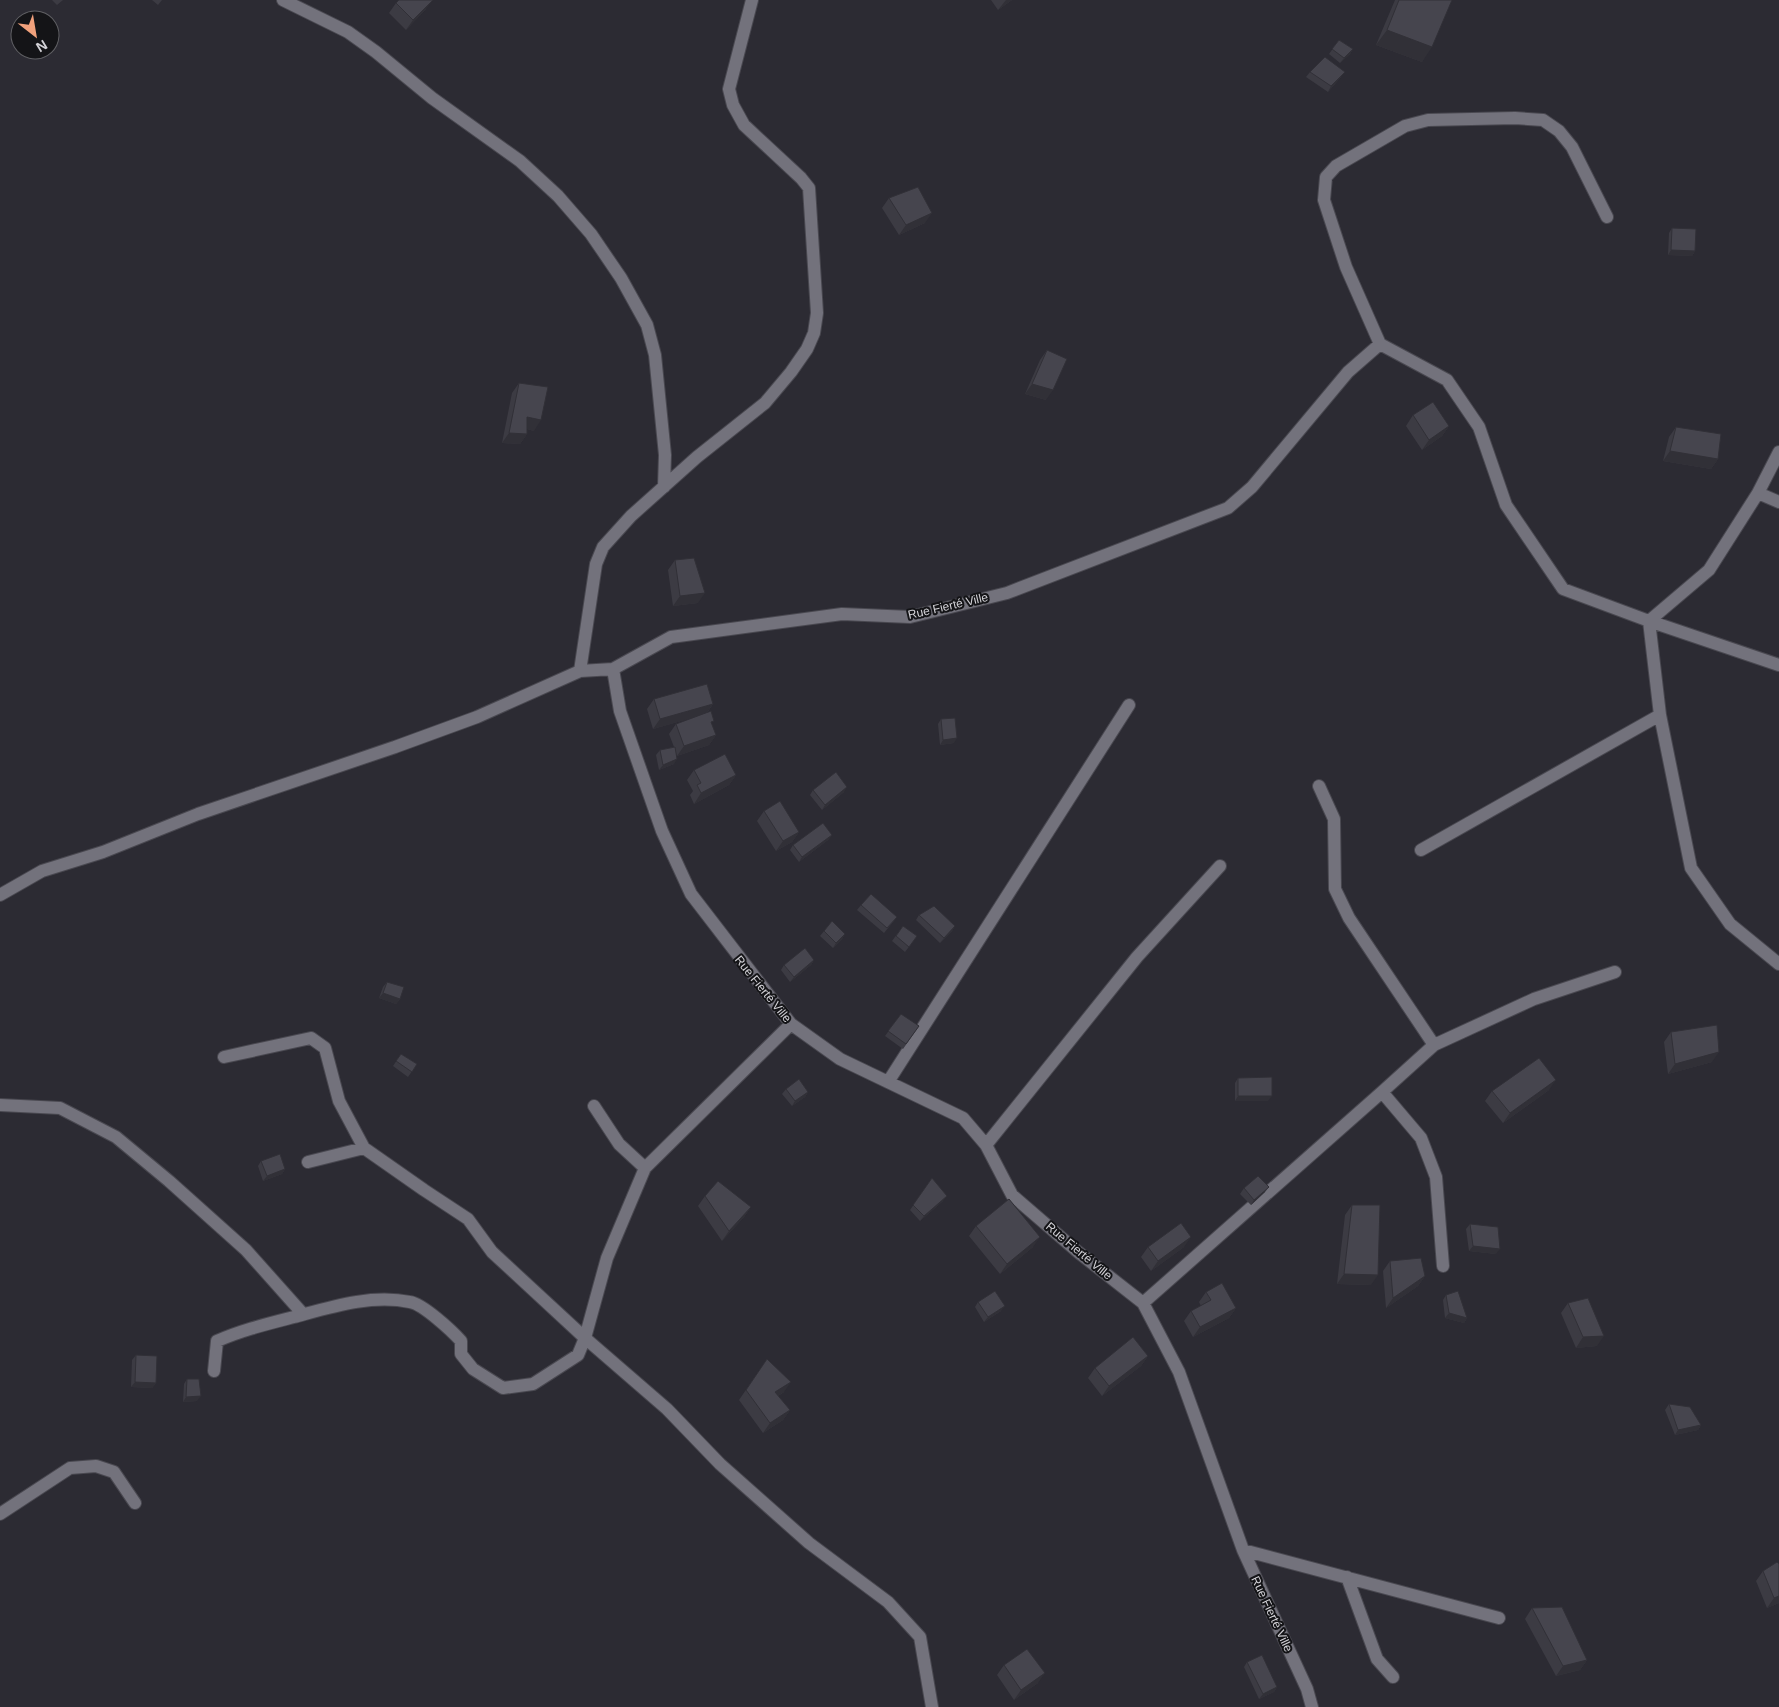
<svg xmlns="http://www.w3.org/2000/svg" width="1779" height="1707" viewBox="0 0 1779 1707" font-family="Helvetica,sans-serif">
	<rect width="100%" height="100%" fill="#2c2b33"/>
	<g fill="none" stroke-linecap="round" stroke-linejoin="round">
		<g stroke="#494850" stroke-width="14">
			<path id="minor" d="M 283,0 L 348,32 L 376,52 L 432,98 L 520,161 L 558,196 L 591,234 L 621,278 L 647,325 L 655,355 L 665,455 L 664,487
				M 1607,217 L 1572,147 L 1559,131 L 1543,120 L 1515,118 L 1428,120 L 1405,126 L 1336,166 L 1326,177 L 1324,200 L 1346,267 L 1380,344 L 1447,380 L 1479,427 L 1506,505 L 1563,589 L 1649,621 L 1779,665
				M 1758,493 L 1779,452
				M 1779,502 L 1758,493 L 1709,570 L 1649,621 L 1660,715 L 1691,868 L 1730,924 L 1779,964
				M 580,671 L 596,564 L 603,547 L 631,516 L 697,457 L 765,403 L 791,372 L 807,349 L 814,333 L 817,313 L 809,188 L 801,178 L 744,125 L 733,105 L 729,89 L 752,0
				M 1319,786 L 1334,819 L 1335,889 L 1349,918 L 1434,1045
				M 1421,850 L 1660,715
				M 0,895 L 42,871 L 103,852 L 198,814 L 395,747 L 477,717 L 580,671 L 613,669
				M 224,1057 L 311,1038 L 325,1048 L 339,1101 L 364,1148
				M 888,1082 L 1129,705
				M 1382,1092 L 1421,1138 L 1436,1177 L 1443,1266
				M 0,1105 L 60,1108 L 116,1137 L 169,1181 L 246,1250 L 303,1314
				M 594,1106 L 619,1144 L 645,1168
				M 986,1145 L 1137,957 L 1220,866
				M 308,1162 L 364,1148 L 424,1190 L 468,1219 L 492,1252 L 585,1338 L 667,1409 L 720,1464 L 809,1543 L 888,1602 L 920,1637 L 932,1707
				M 1143,1303 L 1382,1092 L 1434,1045 L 1534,999 L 1615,972
				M 214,1371 L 217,1341 C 242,1330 267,1324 294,1317 C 331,1307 371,1294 410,1302 C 423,1304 452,1331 461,1341 L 461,1354 L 473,1369 L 503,1388 L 533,1384 L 578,1355 L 585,1338 L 607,1258 L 645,1168 L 791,1024
				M 0,1514 L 70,1468 L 96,1466 L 114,1472 L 135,1503
				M 1243,1550 L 1499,1618
				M 1347,1577 L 1377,1659 L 1393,1677
				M 1312,1707 L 1307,1689 L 1243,1550 L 1179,1372 L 1143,1303 L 1078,1252 L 1012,1195 L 986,1145 L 963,1118 L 840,1059 L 791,1024 L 691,894 L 662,831 L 620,711 L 613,669 L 671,637 L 842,614 L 910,617 L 1007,593 L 1228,508 L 1252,487 L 1348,372 L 1380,344"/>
		</g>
		<use href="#minor" stroke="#73727c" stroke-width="12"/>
	</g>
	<path fill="#3c3b43" d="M 52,0 L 63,0 L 57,5 Z
		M 152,0 L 162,0 L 158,5 Z
		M 991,0 L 1012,0 L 998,10 Z
		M 1395,0 L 1452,0 L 1422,62 L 1376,45 Z
		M 396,3 L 426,9 L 406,30 L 389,13 Z
		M 1339,40 L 1353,49 L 1350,54 L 1340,63 L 1329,54 Z
		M 1310,72 L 1341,77 L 1328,92 L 1306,77 Z
		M 889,198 L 925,223 L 899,235 L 882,208 Z
		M 1672,228 L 1695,251 L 1692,256 L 1668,255 L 1669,233 Z
		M 1047,350 L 1046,400 L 1025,394 L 1040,360 Z
		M 519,383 L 534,431 L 527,429 L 527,434 L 520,444 L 502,443 L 512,393 Z
		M 1413,415 L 1449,426 L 1442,436 L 1422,450 L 1406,426 Z
		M 1676,427 L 1718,459 L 1711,469 L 1663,461 L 1669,437 Z
		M 675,560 L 698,603 L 673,606 L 668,570 Z
		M 654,699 L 713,704 L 707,713 L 716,735 L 709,745 L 677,756 L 676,753 L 674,764 L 659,770 L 656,755 L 660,750 L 674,747 L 669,734 L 676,724 L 695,717 L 653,729 L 647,709 Z
		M 941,719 L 954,743 L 940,745 L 938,724 Z
		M 694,770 L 736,775 L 729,785 L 694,804 L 690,795 L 693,791 L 687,780 Z
		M 813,790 L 844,792 L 822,810 L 810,795 Z
		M 764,811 L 799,832 L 792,842 L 776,851 L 757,821 Z
		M 832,835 L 828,840 L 799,862 L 790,850 L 793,845 Z
		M 861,905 L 897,917 L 884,933 L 857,910 Z
		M 919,915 L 955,926 L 952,931 L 940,943 L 916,920 Z
		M 903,926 L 917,936 L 905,952 L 892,941 Z
		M 824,931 L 845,934 L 842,939 L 833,948 L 820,936 Z
		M 814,960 L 811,965 L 790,982 L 781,970 L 784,965 Z
		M 387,982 L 400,999 L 396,1004 L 379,998 L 383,987 Z
		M 901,1014 L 919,1026 L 903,1049 L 885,1036 Z
		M 1671,1032 L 1712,1062 L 1668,1074 L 1664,1042 Z
		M 401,1054 L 417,1064 L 408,1077 L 393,1066 Z
		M 1238,1078 L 1268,1101 L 1235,1101 L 1235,1083 Z
		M 786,1089 L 808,1092 L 805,1097 L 792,1106 L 782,1094 Z
		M 1549,1090 L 1503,1123 L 1485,1101 L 1492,1091 Z
		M 261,1161 L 285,1169 L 282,1174 L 263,1181 L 258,1166 Z
		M 932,1178 L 943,1201 L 920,1221 L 910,1210 Z
		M 1244,1188 L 1265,1192 L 1251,1205 L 1240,1194 Z
		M 705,1196 L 751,1207 L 744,1217 L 722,1241 L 698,1206 Z
		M 1352,1205 L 1371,1285 L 1337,1284 L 1345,1215 Z
		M 1470,1224 L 1496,1254 L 1469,1251 L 1466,1229 Z
		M 976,1226 L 1033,1247 L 1000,1274 L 969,1236 Z
		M 1148,1247 L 1184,1247 L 1151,1271 L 1141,1257 Z
		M 1390,1261 L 1425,1276 L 1418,1286 L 1386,1308 L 1383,1271 Z
		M 1206,1292 L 1236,1308 L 1229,1318 L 1193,1337 L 1184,1321 L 1191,1311 L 1201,1306 L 1199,1302 Z
		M 1446,1295 L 1467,1318 L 1464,1323 L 1445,1318 L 1443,1300 Z
		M 978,1302 L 1001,1311 L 984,1322 L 975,1307 Z
		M 1568,1303 L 1597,1346 L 1576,1348 L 1561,1313 Z
		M 136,1355 L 156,1383 L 152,1388 L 131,1387 L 132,1360 Z
		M 1148,1356 L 1141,1366 L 1102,1396 L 1088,1378 L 1095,1368 Z
		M 767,1359 L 784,1392 L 778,1396 L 790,1410 L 783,1420 L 763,1433 L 739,1400 Z
		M 187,1379 L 197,1401 L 183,1402 L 184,1384 Z
		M 1669,1404 L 1701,1425 L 1698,1430 L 1675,1435 L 1665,1410 Z
		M 1763,1571 L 1779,1603 L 1767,1608 L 1756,1581 Z
		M 1532,1608 L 1587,1660 L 1580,1670 L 1556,1676 L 1525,1619 Z
		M 1247,1662 L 1277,1687 L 1274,1692 L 1259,1699 L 1244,1667 Z
		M 1004,1665 L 1038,1683 L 1014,1700 L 997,1675 Z"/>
	<path fill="#313037" d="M 433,0 L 426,9 L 406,30 L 413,20 Z
		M 1006,0 L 1012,0 L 998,10 Z
		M 1387,30 L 1432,47 L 1422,62 L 1376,45 Z
		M 1353,49 L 1350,54 L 1340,63 L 1344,58 Z
		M 1345,72 L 1341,77 L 1328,92 L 1331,86 Z
		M 932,213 L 925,223 L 899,235 L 906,225 Z
		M 1671,250 L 1695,251 L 1692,256 L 1668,255 Z
		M 1032,384 L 1053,390 L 1046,400 L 1025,394 Z
		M 527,417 L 541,420 L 534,431 L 520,427 Z
		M 1449,426 L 1442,436 L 1422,450 L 1429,440 Z
		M 509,433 L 527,434 L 520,444 L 502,443 Z
		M 1670,451 L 1718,459 L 1711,469 L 1663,461 Z
		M 705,593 L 698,603 L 673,606 L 680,596 Z
		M 713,704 L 706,714 L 653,729 L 660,719 Z
		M 716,735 L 709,745 L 677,756 L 684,746 Z
		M 957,738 L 954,743 L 940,745 L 943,740 Z
		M 677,759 L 674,764 L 659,770 L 663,765 Z
		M 736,775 L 729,785 L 694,804 L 701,793 Z
		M 847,787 L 844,792 L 822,810 L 825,805 Z
		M 799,832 L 792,842 L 776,851 L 783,841 Z
		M 832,835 L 828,840 L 799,862 L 802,857 Z
		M 955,926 L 952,931 L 940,943 L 944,938 Z
		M 845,934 L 842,939 L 833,948 L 836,943 Z
		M 814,960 L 811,965 L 790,982 L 794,977 Z
		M 383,993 L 400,999 L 396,1004 L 379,998 Z
		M 1719,1052 L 1712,1062 L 1668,1074 L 1675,1064 Z
		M 1556,1080 L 1549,1090 L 1503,1123 L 1510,1113 Z
		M 808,1092 L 805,1097 L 792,1106 L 795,1101 Z
		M 1238,1096 L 1272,1096 L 1268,1101 L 1235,1101 Z
		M 285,1169 L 282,1174 L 263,1181 L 267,1176 Z
		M 1269,1187 L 1265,1192 L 1251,1205 L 1254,1200 Z
		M 947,1196 L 943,1201 L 920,1221 L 924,1216 Z
		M 751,1207 L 744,1217 L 722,1241 L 729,1231 Z
		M 1040,1237 L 1033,1247 L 1000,1274 L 1007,1264 Z
		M 1191,1237 L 1184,1247 L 1151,1271 L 1158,1261 Z
		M 1473,1246 L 1500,1249 L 1496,1254 L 1469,1251 Z
		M 1344,1274 L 1378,1275 L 1371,1285 L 1337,1284 Z
		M 1425,1276 L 1418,1286 L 1386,1308 L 1393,1298 Z
		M 1005,1306 L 1001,1311 L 984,1322 L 988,1317 Z
		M 1236,1308 L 1229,1318 L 1193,1337 L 1200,1327 Z
		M 1449,1313 L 1467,1318 L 1464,1323 L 1445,1318 Z
		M 1604,1336 L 1597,1346 L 1576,1348 L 1583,1337 Z
		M 1148,1356 L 1141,1366 L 1102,1396 L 1109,1386 Z
		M 135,1382 L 156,1383 L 152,1388 L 131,1387 Z
		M 791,1382 L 784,1392 L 768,1402 L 775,1392 Z
		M 201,1396 L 197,1401 L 183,1402 L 186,1397 Z
		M 790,1410 L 783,1420 L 763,1433 L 770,1423 Z
		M 1701,1425 L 1698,1430 L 1675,1435 L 1678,1430 Z
		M 1779,1596 L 1779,1603 L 1767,1608 L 1774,1598 Z
		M 1587,1660 L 1580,1670 L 1556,1676 L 1563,1666 Z
		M 1045,1673 L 1038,1683 L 1014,1700 L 1021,1690 Z
		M 1277,1687 L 1274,1692 L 1259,1699 L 1263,1694 Z"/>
	<path fill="#46454e" stroke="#313037" d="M 399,0 L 433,0 L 413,20 L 396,3 Z
		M 1399,0 L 1452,0 L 1432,47 L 1387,30 Z
		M 1339,40 L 1353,49 L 1344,58 L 1332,49 Z
		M 1325,57 L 1345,72 L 1331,86 L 1310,72 Z
		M 918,187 L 932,213 L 906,225 L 889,198 Z
		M 1672,228 L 1696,229 L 1695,251 L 1671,250 Z
		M 1047,350 L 1067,359 L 1053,390 L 1032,384 Z
		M 519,383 L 548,387 L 541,420 L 527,417 L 527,434 L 509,433 Z
		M 1433,402 L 1449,426 L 1429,440 L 1413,415 Z
		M 1676,427 L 1721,434 L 1718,459 L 1670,451 Z
		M 694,558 L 705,593 L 680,596 L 675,560 Z
		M 707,684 L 713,704 L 660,719 L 654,699 Z
		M 711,711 L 714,721 L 711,722 L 716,735 L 684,746 L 676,724 Z
		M 955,718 L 957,738 L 943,740 L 941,719 Z
		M 675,747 L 677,759 L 663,765 L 660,750 Z
		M 725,754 L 736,775 L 701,793 L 697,785 L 701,783 L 694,770 Z
		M 836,772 L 847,787 L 825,805 L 813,790 Z
		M 780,801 L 799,832 L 783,841 L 764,811 Z
		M 823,823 L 832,835 L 802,857 L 793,845 Z
		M 871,894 L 897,917 L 887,928 L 861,905 Z
		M 934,906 L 955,926 L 944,938 L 919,915 Z
		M 832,921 L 845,934 L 836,943 L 824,931 Z
		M 903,926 L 917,936 L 909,947 L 896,936 Z
		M 805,948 L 814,960 L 794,977 L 784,965 Z
		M 387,982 L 404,987 L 400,999 L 383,993 Z
		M 901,1014 L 919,1026 L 906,1044 L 888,1031 Z
		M 1717,1025 L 1719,1052 L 1675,1064 L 1671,1032 Z
		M 401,1054 L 417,1064 L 412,1072 L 396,1061 Z
		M 1539,1058 L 1556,1080 L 1510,1113 L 1492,1091 Z
		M 1272,1077 L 1272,1096 L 1238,1096 L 1238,1078 Z
		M 799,1079 L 808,1092 L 795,1101 L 786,1089 Z
		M 280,1154 L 285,1169 L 267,1176 L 261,1161 Z
		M 1258,1176 L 1269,1187 L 1254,1200 L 1244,1188 Z
		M 932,1178 L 947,1196 L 924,1216 L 913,1205 Z
		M 718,1181 L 751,1207 L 729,1231 L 705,1196 Z
		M 1009,1199 L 1040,1237 L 1007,1264 L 976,1226 Z
		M 1352,1205 L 1380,1205 L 1378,1275 L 1344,1274 Z
		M 1181,1223 L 1191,1237 L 1158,1261 L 1148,1247 Z
		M 1470,1224 L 1498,1227 L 1500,1249 L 1473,1246 Z
		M 1421,1258 L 1425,1276 L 1393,1298 L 1390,1261 Z
		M 1222,1283 L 1236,1308 L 1200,1327 L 1191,1311 L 1211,1300 L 1206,1292 Z
		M 995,1291 L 1005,1306 L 988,1317 L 978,1302 Z
		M 1458,1291 L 1467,1318 L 1449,1313 L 1446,1295 Z
		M 1588,1298 L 1604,1336 L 1583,1337 L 1568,1303 Z
		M 1133,1337 L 1148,1356 L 1109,1386 L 1095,1368 Z
		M 136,1355 L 157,1356 L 156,1383 L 135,1382 Z
		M 767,1359 L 791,1382 L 775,1392 L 790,1410 L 770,1423 L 746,1390 Z
		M 187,1379 L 199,1379 L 201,1396 L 186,1397 Z
		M 1669,1404 L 1690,1407 L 1701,1425 L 1678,1430 Z
		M 1777,1562 L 1779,1564 L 1779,1596 L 1774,1598 L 1763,1571 Z
		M 1562,1607 L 1587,1660 L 1563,1666 L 1532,1608 Z
		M 1027,1649 L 1045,1673 L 1021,1690 L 1004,1665 Z
		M 1262,1655 L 1277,1687 L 1263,1694 L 1247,1662 Z"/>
	<g text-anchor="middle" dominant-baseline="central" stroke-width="4" stroke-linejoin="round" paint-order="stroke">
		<g font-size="12" fill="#d3d2d7" stroke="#141417">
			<text transform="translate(948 606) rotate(-13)">Rue Fierté Ville</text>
			<text transform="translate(763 989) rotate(51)">Rue Fierté Ville</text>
			<text transform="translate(1079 1251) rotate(40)">Rue Fierté Ville</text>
			<text transform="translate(1272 1614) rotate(65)">Rue Fierté Ville</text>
		</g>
	</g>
	<g transform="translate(35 35) rotate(149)"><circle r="24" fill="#141417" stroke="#606064"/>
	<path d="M0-4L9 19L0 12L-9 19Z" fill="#f1a17c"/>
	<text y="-8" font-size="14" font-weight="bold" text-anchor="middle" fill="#d3d2d7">N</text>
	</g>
</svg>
